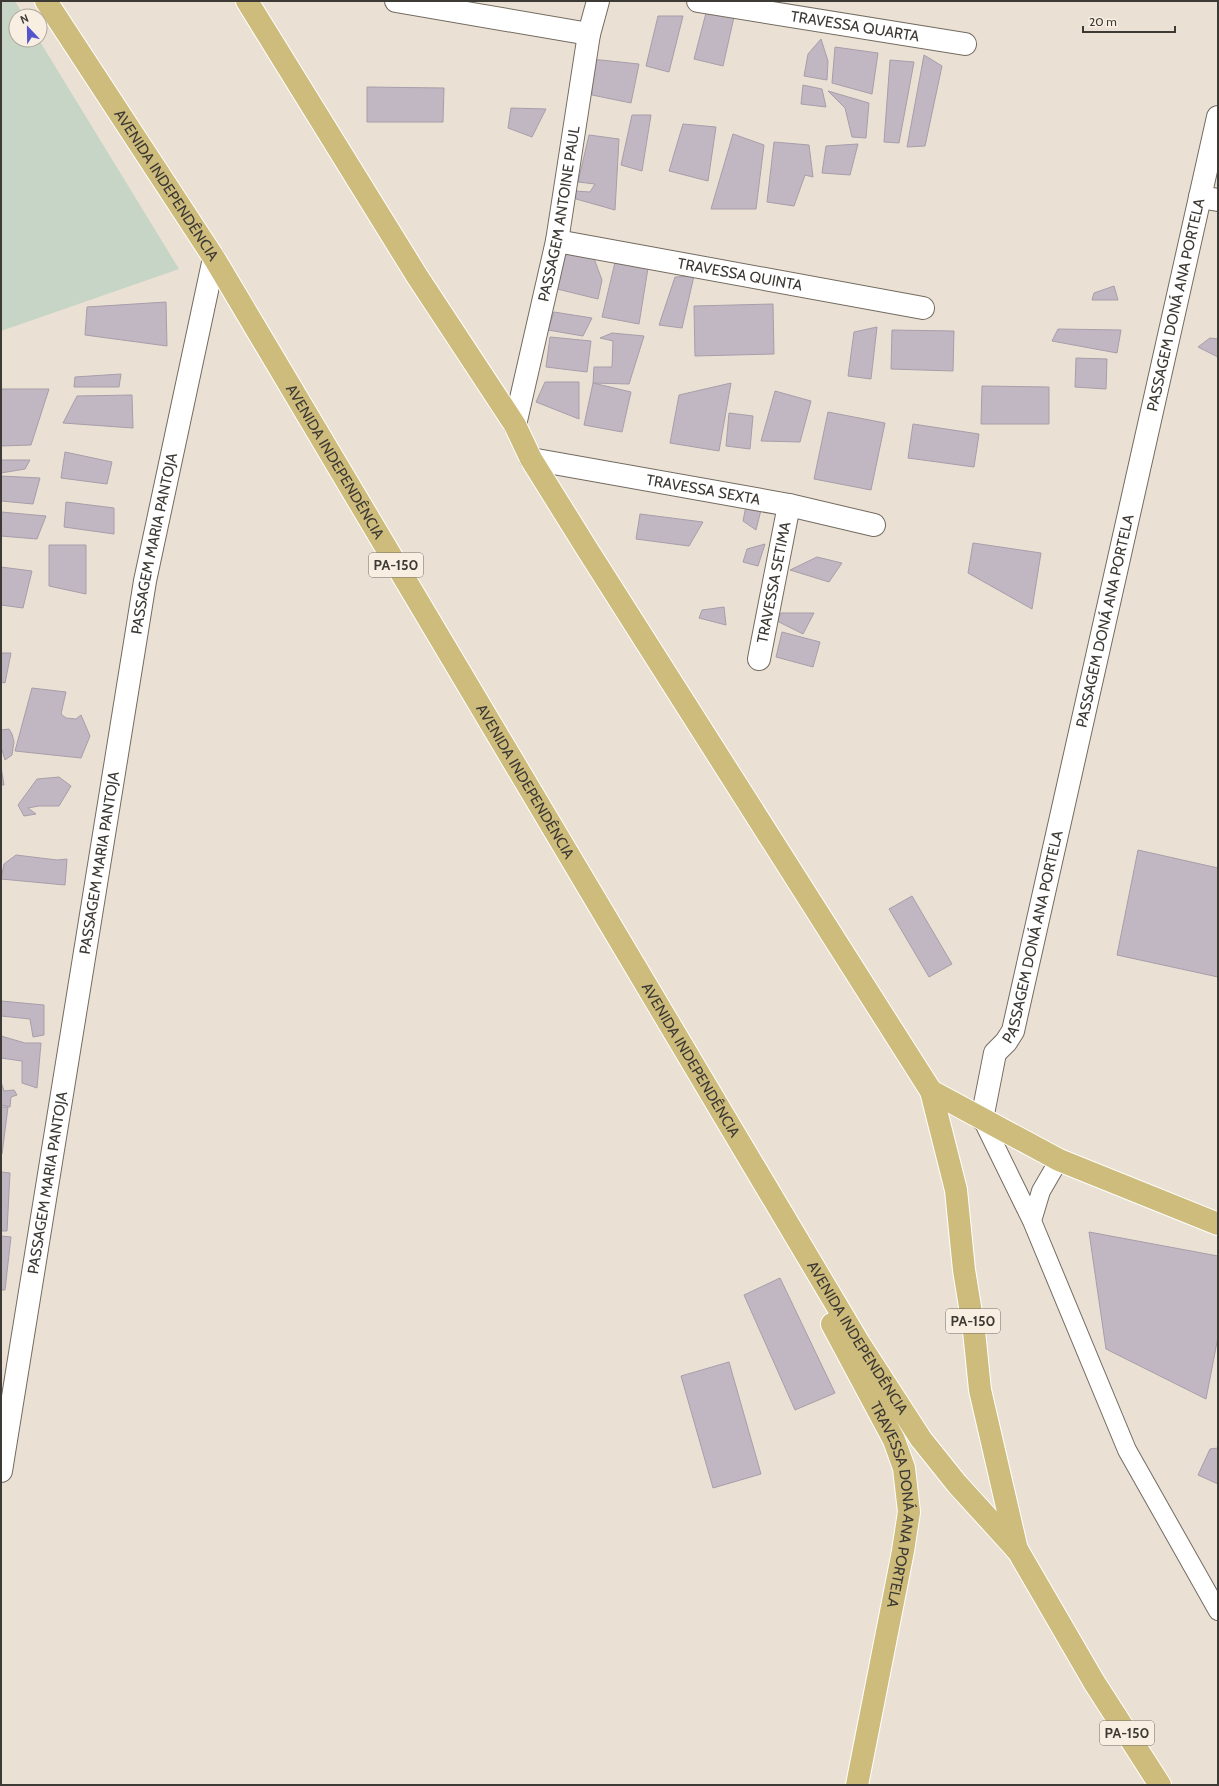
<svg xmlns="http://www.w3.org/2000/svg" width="1219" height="1786" viewBox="0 0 1219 1786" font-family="Cabin,sans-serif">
	<rect width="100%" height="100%" fill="#eae1d4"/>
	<path fill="#c6d5c5" d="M 1,1 L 15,1 L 24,16 L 16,16 L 16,40 L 39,40 L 179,269 L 1,331 Z"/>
	<path fill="#c1b7c3" stroke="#a79eaa" d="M 706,13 L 734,17 L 723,66 L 694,59 Z
		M 658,16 L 683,16 L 669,72 L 646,66 Z
		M 821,39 L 828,61 L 827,80 L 804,76 L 808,54 Z
		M 835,47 L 878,53 L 872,94 L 832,83 Z
		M 924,55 L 942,66 L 925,146 L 907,147 Z
		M 591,59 L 639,64 L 631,103 L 592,95 Z
		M 890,60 L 914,62 L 899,143 L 884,142 Z
		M 803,85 L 822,89 L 826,107 L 801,104 Z
		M 367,87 L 444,88 L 443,122 L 367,122 Z
		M 828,91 L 869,103 L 866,138 L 852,137 L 845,108 Z
		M 511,108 L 546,109 L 532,137 L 508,128 Z
		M 632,115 L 651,115 L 642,171 L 621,165 Z
		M 683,124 L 716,127 L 708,181 L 669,171 Z
		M 733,134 L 764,145 L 756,209 L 711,209 Z
		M 589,135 L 619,139 L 615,210 L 576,199 L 575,191 L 590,192 L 595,184 L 578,182 Z
		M 774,142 L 809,145 L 813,177 L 805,175 L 794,206 L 767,202 Z
		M 858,144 L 850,175 L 822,173 L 826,146 Z
		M 565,246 L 592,253 L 602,280 L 598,299 L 553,288 Z
		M 616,258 L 649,262 L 639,324 L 602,317 Z
		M 694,276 L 682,328 L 659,325 L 675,277 Z
		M 1114,286 L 1118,300 L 1092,300 L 1094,293 Z
		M 166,302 L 167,346 L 85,335 L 87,307 Z
		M 773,304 L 774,354 L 695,356 L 694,306 Z
		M 554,312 L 592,318 L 583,336 L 548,330 Z
		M 877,327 L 871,379 L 848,376 L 854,332 Z
		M 1058,329 L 1121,330 L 1117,353 L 1052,341 Z
		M 892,330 L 954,331 L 953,371 L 891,369 Z
		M 612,333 L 644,336 L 629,384 L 593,383 L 594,367 L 612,367 L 613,341 L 600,338 Z
		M 550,337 L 591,341 L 587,372 L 546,367 Z
		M 1210,338 L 1218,339 L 1218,357 L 1198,347 Z
		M 1076,358 L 1107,359 L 1106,389 L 1075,387 Z
		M 121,374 L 119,387 L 74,387 L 75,377 Z
		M 545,382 L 579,382 L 579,419 L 536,402 Z
		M 593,383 L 631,392 L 622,432 L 584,425 Z
		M 731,383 L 719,451 L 670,443 L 679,395 Z
		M 982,386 L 1049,387 L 1049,424 L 981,424 Z
		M 1,389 L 49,389 L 31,445 L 1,446 Z
		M 775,391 L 811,401 L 800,442 L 761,441 Z
		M 132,395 L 133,428 L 63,423 L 77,396 Z
		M 828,412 L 885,423 L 871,490 L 814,479 Z
		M 729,413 L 753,416 L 750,449 L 726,446 Z
		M 913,424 L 979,434 L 974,467 L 908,458 Z
		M 65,452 L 112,462 L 107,484 L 61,478 Z
		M 1,460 L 30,460 L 25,469 L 1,473 Z
		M 1,476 L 40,478 L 33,504 L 1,501 Z
		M 66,502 L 114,508 L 114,534 L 64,527 Z
		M 746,506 L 761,510 L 756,530 L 743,521 Z
		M 1,512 L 46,516 L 37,539 L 1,536 Z
		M 640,514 L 703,522 L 689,546 L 636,539 Z
		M 973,543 L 1041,553 L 1032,609 L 968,573 Z
		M 765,544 L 758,566 L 743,562 L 747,549 Z
		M 49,545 L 86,545 L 86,594 L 49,586 Z
		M 817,557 L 842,563 L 829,582 L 790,570 Z
		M 1,567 L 32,571 L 23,608 L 1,605 Z
		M 724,607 L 726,625 L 699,618 L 702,610 Z
		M 781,613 L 814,613 L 803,634 L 777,621 Z
		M 782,632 L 820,642 L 813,667 L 776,657 Z
		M 1,653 L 11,653 L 5,683 L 1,682 Z
		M 32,688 L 66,692 L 61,714 L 66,718 L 76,719 L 81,715 L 90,736 L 81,758 L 15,751 Z
		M 9,729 L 12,734 L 14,742 L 12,755 L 5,760 L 1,747 L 1,730 Z
		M 1,767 L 4,785 L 1,785 Z
		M 59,777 L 71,786 L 59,806 L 39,806 L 28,808 L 36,814 L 24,816 L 18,805 L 37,779 Z
		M 1138,850 L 1218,868 L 1218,977 L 1117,955 Z
		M 16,855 L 57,860 L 67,859 L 65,885 L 1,879 L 4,864 Z
		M 912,896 L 952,964 L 929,977 L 889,909 Z
		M 1,1001 L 44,1005 L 44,1035 L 33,1037 L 30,1019 L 1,1016 Z
		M 1,1036 L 25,1043 L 41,1043 L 37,1088 L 22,1083 L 22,1061 L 1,1058 Z
		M 1,1082 L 4,1091 L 14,1090 L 17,1095 L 11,1097 L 10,1107 L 1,1105 Z
		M 1,1107 L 8,1107 L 2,1154 L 1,1154 Z
		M 1,1172 L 10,1173 L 7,1231 L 1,1231 Z
		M 1089,1232 L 1218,1256 L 1218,1337 L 1206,1399 L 1106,1349 Z
		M 1,1236 L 11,1237 L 5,1290 L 1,1290 Z
		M 780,1278 L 835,1393 L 795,1410 L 744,1295 Z
		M 729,1362 L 761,1474 L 713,1488 L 681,1376 Z
		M 1218,1448 L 1218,1484 L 1198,1475 L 1210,1449 Z"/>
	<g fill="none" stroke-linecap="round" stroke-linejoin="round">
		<g stroke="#746b60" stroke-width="20">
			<path id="lane" d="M 982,1119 L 1032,1221 L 1127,1450 L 1218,1611
				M 1032,1221 L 1041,1191 L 1059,1160"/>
		</g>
		<g stroke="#746b60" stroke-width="24">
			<g id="street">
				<path d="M 396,1 L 589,34"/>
				<path id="s1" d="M 698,1 L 965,44"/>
				<path d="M 1200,197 L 1218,200"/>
				<path id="s2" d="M 557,241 L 923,308"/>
				<path id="s3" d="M 515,425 L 557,241 L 589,34 L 598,1"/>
				<path id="s4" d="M 531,459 L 789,505 L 874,525"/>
				<path id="s5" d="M 759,659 L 789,505"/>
				<path id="s6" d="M 982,1119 L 995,1053 L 1006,1042 L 1013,1031 L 1218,117"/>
				<path id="s7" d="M 1,1471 L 145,581 L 214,258"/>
			</g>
		</g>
		<g stroke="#fff" stroke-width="24">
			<g id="primary">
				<path id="s8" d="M 46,1 L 214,258 L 859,1343 L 921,1439 L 957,1484 L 1018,1551 L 1094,1682 L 1160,1785"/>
				<path d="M 247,1 L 417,276 L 515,425 L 531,459 L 587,549 L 931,1091 L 956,1190 L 964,1270 L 974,1331 L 980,1390 L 1017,1550"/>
				<path d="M 931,1091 L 1059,1160 L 1218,1224"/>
				<path id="s9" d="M 832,1324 L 894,1440 L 904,1468 L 909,1512 L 903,1551 L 857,1785"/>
			</g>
		</g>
		<use href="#lane" stroke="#fff" stroke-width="18"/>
		<use href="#street" stroke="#fff" stroke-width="22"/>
		<use href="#primary" stroke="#cebc7c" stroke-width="22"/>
	</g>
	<g text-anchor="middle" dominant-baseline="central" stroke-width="4" stroke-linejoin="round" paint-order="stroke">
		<g fill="#f8eee1" stroke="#756f68" stroke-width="1">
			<rect x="369" y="553" width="54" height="24" rx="3"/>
			<rect x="946" y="1309" width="54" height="24" rx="3"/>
			<rect x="1100" y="1721" width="54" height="24" rx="3"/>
		</g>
		<g font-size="14" font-weight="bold" fill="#3d3934">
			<text x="396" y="565">PA-150</text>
			<text x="973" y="1321">PA-150</text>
			<text x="1127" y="1733">PA-150</text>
		</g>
		<g font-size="15" fill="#3d3934" stroke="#f8eee1">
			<text stroke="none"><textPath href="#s1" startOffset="159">TRAVESSA QUARTA</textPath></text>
			<text stroke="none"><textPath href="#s8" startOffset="220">AVENIDA INDEPENDÊNCIA</textPath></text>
			<text stroke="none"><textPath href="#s3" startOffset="216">PASSAGEM ANTOINE PAUL</textPath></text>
			<text stroke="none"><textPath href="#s2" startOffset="186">TRAVESSA QUINTA</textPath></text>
			<text stroke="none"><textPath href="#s6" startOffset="840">PASSAGEM DONÁ ANA PORTELA</textPath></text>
			<text stroke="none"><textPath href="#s8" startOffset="544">AVENIDA INDEPENDÊNCIA</textPath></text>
			<text stroke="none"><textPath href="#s4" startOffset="175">TRAVESSA SEXTA</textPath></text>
			<text stroke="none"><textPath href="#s7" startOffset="940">PASSAGEM MARIA PANTOJA</textPath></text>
			<text stroke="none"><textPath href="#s5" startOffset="78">TRAVESSA SETIMA</textPath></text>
			<text stroke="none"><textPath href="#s6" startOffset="516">PASSAGEM DONÁ ANA PORTELA</textPath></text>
			<text stroke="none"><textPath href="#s8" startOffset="916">AVENIDA INDEPENDÊNCIA</textPath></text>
			<text stroke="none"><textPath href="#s7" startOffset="616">PASSAGEM MARIA PANTOJA</textPath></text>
			<text stroke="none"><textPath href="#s6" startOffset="192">PASSAGEM DONÁ ANA PORTELA</textPath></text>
			<text stroke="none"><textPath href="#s8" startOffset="1240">AVENIDA INDEPENDÊNCIA</textPath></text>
			<text stroke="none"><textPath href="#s7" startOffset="292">PASSAGEM MARIA PANTOJA</textPath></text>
			<text stroke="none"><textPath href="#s8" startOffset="1564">AVENIDA INDEPENDÊNCIA</textPath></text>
			<text stroke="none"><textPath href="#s9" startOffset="196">TRAVESSA DONÁ ANA PORTELA</textPath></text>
		</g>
	</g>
	<rect width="1219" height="1786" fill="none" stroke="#3d3934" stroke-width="4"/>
	<g transform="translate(28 28) rotate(338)"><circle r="19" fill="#f8eee1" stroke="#ada69c"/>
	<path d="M0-3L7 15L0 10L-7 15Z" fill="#5455cc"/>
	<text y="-6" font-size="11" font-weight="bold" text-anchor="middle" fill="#3d3934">N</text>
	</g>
	<path d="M1083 26v6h92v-6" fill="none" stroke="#3d3934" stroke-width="2"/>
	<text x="1089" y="26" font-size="12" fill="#3d3934" stroke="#f8eee1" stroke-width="3" paint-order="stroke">20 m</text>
</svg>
